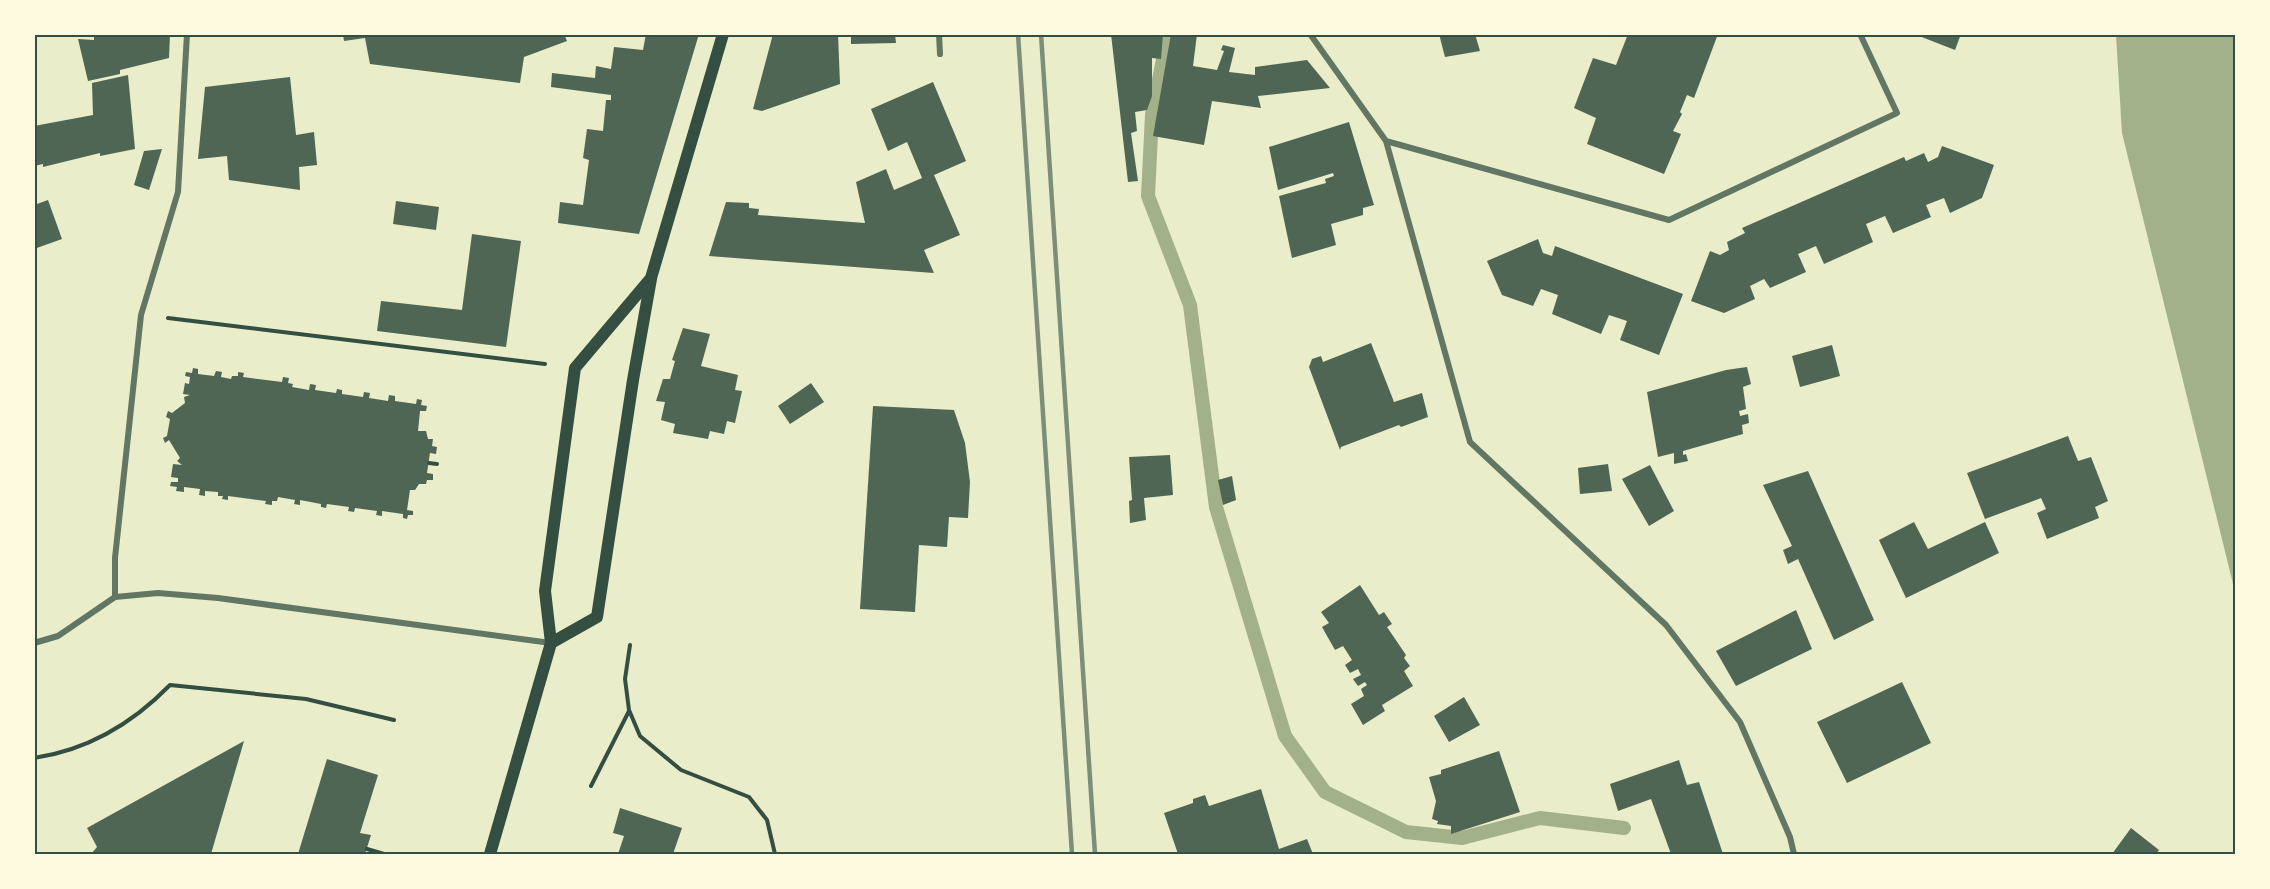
<svg xmlns="http://www.w3.org/2000/svg" width="2270" height="889" viewBox="0 0 2270 889" font-family="'Space Grotesk',sans-serif">
	<rect width="100%" height="100%" fill="#e9edc9"/>
	<path fill="#a3b18a" d="M 2116,35 L 2235,35 L 2235,592 L 2122,133 Z"/>
	<g fill="none" stroke-linecap="round" stroke-linejoin="round">
		<path stroke="#a3b18a" stroke-width="14" d="M 1168,34 L 1152,115 L 1148,196 L 1190,305 L 1216,507 L 1285,736 L 1325,792 L 1406,832 L 1462,838 L 1540,818 L 1624,828"/>
	</g>
	<path fill="#4f6655" d="M 94,34 L 170,34 L 169,58 L 120,70 L 120,74 L 88,81 L 78,39 L 94,40 Z
		M 343,34 L 564,34 L 567,41 L 524,57 L 520,83 L 370,64 L 365,38 L 344,41 Z
		M 646,34 L 699,34 L 639,234 L 558,223 L 560,202 L 583,205 L 589,160 L 583,158 L 587,129 L 603,131 L 606,100 L 611,100 L 611,95 L 551,87 L 552,73 L 595,78 L 596,66 L 611,69 L 614,47 L 643,50 Z
		M 773,34 L 838,34 L 840,84 L 762,111 L 753,109 Z
		M 851,34 L 895,34 L 896,43 L 851,44 Z
		M 1111,34 L 1163,34 L 1161,59 L 1152,58 L 1152,96 L 1147,110 L 1135,112 L 1137,131 L 1131,133 L 1138,181 L 1128,182 Z
		M 1171,34 L 1197,34 L 1193,66 L 1217,70 L 1224,51 L 1221,50 L 1223,45 L 1235,48 L 1229,72 L 1255,75 L 1255,67 L 1307,60 L 1330,88 L 1258,96 L 1261,108 L 1212,101 L 1204,145 L 1153,136 Z
		M 1439,34 L 1475,34 L 1480,51 L 1445,57 Z
		M 1628,34 L 1718,34 L 1694,98 L 1687,95 L 1680,112 L 1682,114 L 1673,131 L 1681,134 L 1664,174 L 1587,144 L 1596,118 L 1574,108 L 1593,58 L 1616,65 Z
		M 1914,34 L 1961,34 L 1955,50 Z
		M 128,75 L 135,149 L 100,156 L 100,153 L 43,167 L 43,164 L 34,166 L 34,126 L 93,115 L 92,83 Z
		M 290,77 L 296,135 L 314,132 L 317,165 L 299,167 L 300,190 L 229,180 L 227,156 L 198,159 L 205,87 Z
		M 933,82 L 966,161 L 934,175 L 960,235 L 924,250 L 934,273 L 709,256 L 726,202 L 749,203 L 749,208 L 759,209 L 758,215 L 865,223 L 856,182 L 886,169 L 894,190 L 922,178 L 907,142 L 888,151 L 871,109 Z
		M 1349,122 L 1374,205 L 1363,208 L 1363,215 L 1331,224 L 1336,245 L 1292,258 L 1279,196 L 1326,183 L 1325,179 L 1334,176 L 1333,173 L 1278,190 L 1269,147 Z
		M 1942,146 L 1994,165 L 1982,198 L 1950,213 L 1944,198 L 1926,205 L 1931,217 L 1893,233 L 1885,216 L 1866,224 L 1873,242 L 1824,264 L 1816,246 L 1798,254 L 1806,272 L 1770,288 L 1764,279 L 1750,286 L 1755,299 L 1724,313 L 1691,301 L 1710,251 L 1720,255 L 1729,250 L 1727,242 L 1745,233 L 1742,228 L 1904,157 L 1906,161 L 1924,153 L 1928,162 L 1938,157 Z
		M 162,149 L 149,190 L 134,185 L 144,151 Z
		M 48,200 L 62,239 L 34,249 L 34,205 Z
		M 396,201 L 439,207 L 436,230 L 393,224 Z
		M 472,234 L 521,241 L 506,347 L 377,331 L 381,301 L 462,310 Z
		M 1538,239 L 1543,253 L 1552,256 L 1555,246 L 1683,294 L 1659,355 L 1620,340 L 1627,321 L 1609,315 L 1601,334 L 1552,314 L 1558,295 L 1541,289 L 1533,306 L 1502,295 L 1487,261 Z
		M 683,328 L 710,334 L 701,366 L 738,375 L 735,390 L 742,391 L 735,423 L 727,421 L 724,434 L 710,431 L 708,439 L 673,433 L 675,424 L 661,420 L 665,402 L 656,401 L 663,379 L 670,379 L 675,361 L 672,360 Z
		M 1371,343 L 1394,402 L 1422,393 L 1428,417 L 1401,427 L 1399,425 L 1341,447 L 1340,450 L 1309,367 L 1312,359 L 1321,356 L 1323,362 Z
		M 1832,345 L 1840,376 L 1800,387 L 1792,356 Z
		M 1747,367 L 1751,384 L 1743,387 L 1746,409 L 1739,411 L 1740,416 L 1748,414 L 1749,423 L 1742,425 L 1743,434 L 1683,451 L 1683,455 L 1686,454 L 1688,461 L 1674,464 L 1674,453 L 1658,457 L 1647,392 L 1726,370 Z
		M 193,368 L 198,369 L 198,374 L 214,376 L 216,371 L 222,372 L 221,377 L 231,379 L 232,376 L 238,376 L 238,372 L 244,373 L 243,377 L 282,382 L 283,377 L 289,378 L 288,383 L 293,384 L 292,387 L 309,390 L 310,384 L 316,385 L 315,390 L 336,393 L 337,389 L 342,390 L 342,394 L 363,397 L 364,392 L 370,393 L 369,398 L 388,401 L 389,395 L 395,396 L 395,401 L 416,404 L 417,399 L 422,400 L 421,405 L 427,406 L 426,411 L 420,411 L 418,431 L 426,431 L 428,439 L 433,439 L 432,446 L 437,447 L 436,454 L 430,453 L 427,473 L 433,474 L 433,480 L 427,480 L 426,484 L 419,484 L 415,490 L 410,490 L 407,510 L 413,511 L 413,515 L 408,515 L 407,519 L 403,518 L 403,514 L 382,511 L 382,516 L 376,515 L 377,511 L 355,508 L 354,512 L 348,511 L 349,507 L 327,504 L 326,508 L 321,507 L 321,504 L 300,500 L 300,505 L 294,504 L 295,500 L 278,497 L 277,501 L 272,501 L 272,505 L 265,504 L 266,501 L 228,496 L 228,500 L 222,499 L 223,496 L 218,496 L 218,492 L 205,491 L 205,496 L 199,495 L 200,489 L 184,487 L 184,492 L 176,491 L 177,487 L 170,486 L 171,482 L 178,482 L 178,478 L 171,477 L 173,464 L 182,465 L 177,461 L 180,458 L 169,440 L 165,443 L 163,438 L 167,436 L 170,419 L 166,417 L 168,411 L 172,413 L 185,403 L 184,397 L 190,395 L 183,394 L 185,383 L 189,384 L 190,377 L 185,376 L 186,372 L 192,373 Z
		M 811,383 L 824,402 L 790,424 L 778,406 Z
		M 873,406 L 954,410 L 965,443 L 970,482 L 968,518 L 949,517 L 947,547 L 919,545 L 915,612 L 860,609 Z
		M 2068,436 L 2078,461 L 2091,457 L 2108,501 L 2095,507 L 2099,518 L 2047,539 L 2037,513 L 2046,509 L 2041,498 L 1985,519 L 1967,473 Z
		M 1170,455 L 1173,495 L 1144,498 L 1146,520 L 1130,523 L 1129,501 L 1132,500 L 1129,457 Z
		M 1608,464 L 1612,491 L 1580,494 L 1578,468 Z
		M 1650,465 L 1674,511 L 1649,526 L 1622,479 Z
		M 1808,471 L 1874,620 L 1834,640 L 1798,559 L 1788,564 L 1783,550 L 1792,546 L 1763,485 Z
		M 1232,476 L 1236,500 L 1223,505 L 1218,480 Z
		M 1914,522 L 1928,549 L 1985,522 L 1999,553 L 1906,598 L 1879,540 Z
		M 1360,585 L 1379,615 L 1384,612 L 1392,624 L 1387,627 L 1406,655 L 1404,658 L 1410,666 L 1404,671 L 1413,686 L 1382,705 L 1385,711 L 1363,725 L 1351,704 L 1364,696 L 1361,689 L 1367,685 L 1365,682 L 1358,686 L 1353,679 L 1361,675 L 1358,669 L 1350,673 L 1345,665 L 1352,660 L 1343,646 L 1335,650 L 1322,627 L 1329,623 L 1321,612 Z
		M 1796,610 L 1812,649 L 1736,686 L 1716,651 Z
		M 1902,682 L 1931,743 L 1847,783 L 1817,722 Z
		M 1464,697 L 1480,725 L 1449,742 L 1434,716 Z
		M 244,741 L 211,854 L 91,854 L 97,847 L 87,828 Z
		M 1499,751 L 1520,812 L 1451,834 L 1451,826 L 1437,824 L 1438,821 L 1432,819 L 1436,801 L 1429,777 L 1441,774 L 1441,770 Z
		M 327,759 L 378,775 L 360,833 L 371,835 L 365,854 L 298,854 Z
		M 1679,760 L 1687,785 L 1699,782 L 1723,854 L 1671,854 L 1651,799 L 1618,811 L 1610,784 Z
		M 1261,789 L 1279,849 L 1307,839 L 1313,854 L 1178,854 L 1164,813 L 1193,803 L 1193,799 L 1205,795 L 1209,806 Z
		M 620,808 L 682,828 L 673,854 L 618,854 L 624,836 L 613,833 Z
		M 2131,828 L 2159,850 L 2156,854 L 2112,854 Z"/>
	<g fill="none" stroke-linecap="round" stroke-linejoin="round">
		<path stroke="#344e41" stroke-width="4" d="M 168,318 L 545,364
			M 429,463 L 437,464
			M 630,645 L 625,679 L 629,710 L 640,736 L 681,770 L 749,797 L 767,820 L 775,854
			M 34,758 C 88,750 133,723 170,685 L 306,699 L 394,720
			M 591,786 L 629,711
			M 367,849 L 384,854"/>
		<path stroke="#617663" stroke-width="6" d="M 939,34 L 940,54
			M 1310,34 L 1386,141 L 1470,442 L 1666,625 L 1740,722 L 1790,837 L 1794,854
			M 1386,141 L 1669,220 L 1897,113 L 1860,34
			M 115,597 L 115,558 L 141,315 L 178,192 L 187,34
			M 34,643 L 58,636 L 115,597 L 158,593 L 218,598 L 551,643"/>
		<path stroke="#344e41" stroke-width="12" d="M 551,643 L 597,617 L 633,380 L 651,279
			M 490,854 L 551,643 L 545,591 L 575,368 L 651,278 L 723,34"/>
		<path stroke="#7c8e77" stroke-width="4.5" d="M 1018,34 L 1072,854
			M 1041,34 L 1095,854"/>
	</g>
	<rect width="2270" height="889" fill="none" stroke="#fefae0" stroke-width="72"/>
	<rect x="36" y="36" width="2198" height="817" fill="none" stroke="#344e41" stroke-width="2"/>
</svg>
